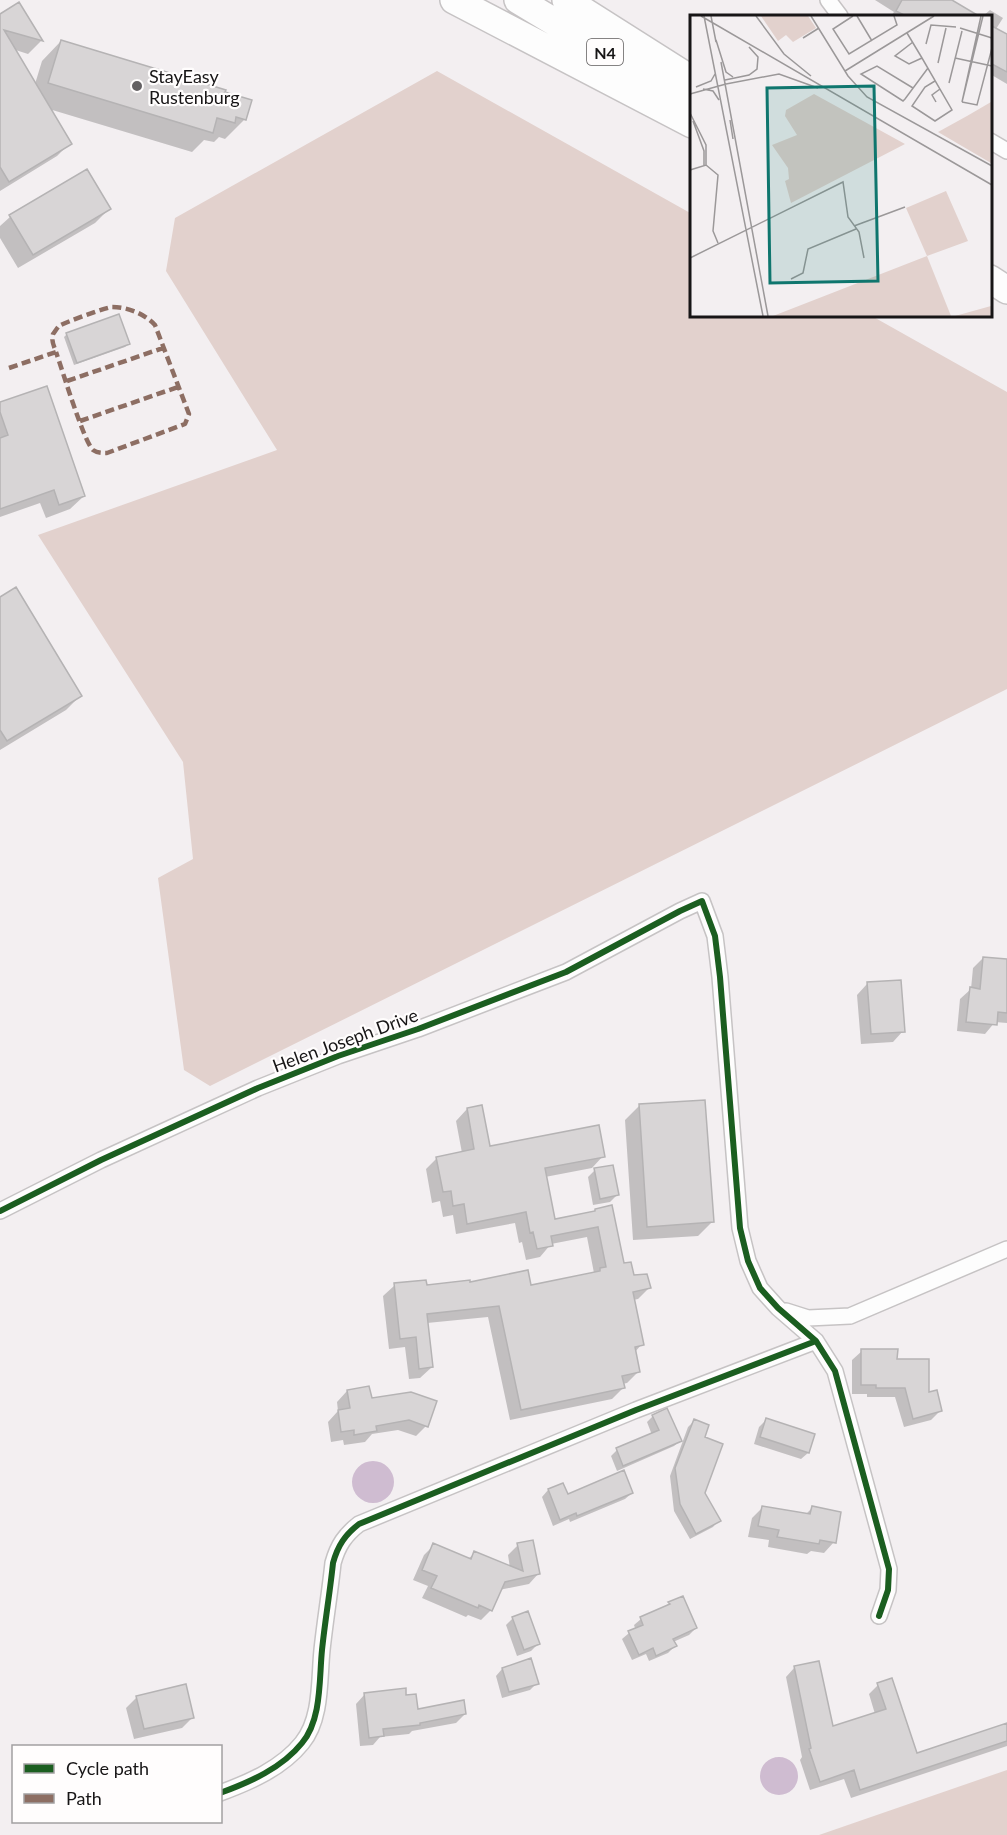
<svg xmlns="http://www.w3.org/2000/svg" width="1007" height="1835" viewBox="0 0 1007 1835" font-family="Lato,sans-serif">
	<rect width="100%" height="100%" fill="#f3eff1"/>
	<path fill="#e2d1cd" d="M 437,71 L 692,214 L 692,315 L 870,315 L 1007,392 L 1007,689 L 210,1086 L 184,1070 L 158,878 L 193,859 L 183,762 L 38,535 L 277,450 L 166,271 L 175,218 Z
		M 1007,1770 L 1007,1835 L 819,1835 Z"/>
	<path fill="#cfbcd1" d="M352 1482a21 21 0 1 1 42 0a21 21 0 1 1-42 0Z
		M760 1776a19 19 0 1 1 38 0a19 19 0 1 1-38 0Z"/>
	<path fill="#0003" d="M 875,0 L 951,0 L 976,16 L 891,16 L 894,12 Z
		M 19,4 L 41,41 L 28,54 L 0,45 L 0,15 Z
		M 990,10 L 1003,18 L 996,29 L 1007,36 L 1007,84 L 990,74 L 990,16 L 983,16 Z
		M 61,41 L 224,93 L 245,119 L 225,139 L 219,137 L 214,142 L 204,140 L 192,152 L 49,109 L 70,143 L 57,156 L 0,191 L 0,59 L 35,84 L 42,61 Z
		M 87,171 L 109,209 L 95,223 L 18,268 L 0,238 L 0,226 L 10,217 Z
		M 67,334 L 128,344 L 125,347 L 74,365 L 64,337 Z
		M 0,404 L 84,496 L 70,509 L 46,518 L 40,503 L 0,517 Z
		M 0,598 L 80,696 L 66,710 L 0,750 Z
		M 983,958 L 1007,961 L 1007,1023 L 995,1022 L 985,1034 L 957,1031 L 960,999 L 971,989 L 973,968 Z
		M 867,984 L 903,1031 L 893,1042 L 861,1044 L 857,995 Z
		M 639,1106 L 712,1222 L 698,1236 L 633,1240 L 625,1120 Z
		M 467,1109 L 489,1148 L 603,1156 L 592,1168 L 545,1177 L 554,1221 L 592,1213 L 595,1210 L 622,1265 L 633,1277 L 649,1288 L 638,1299 L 633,1300 L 642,1344 L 634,1353 L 638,1372 L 627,1383 L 622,1384 L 623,1388 L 612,1399 L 510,1420 L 488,1317 L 427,1323 L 432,1367 L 420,1378 L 409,1379 L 405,1347 L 389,1349 L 383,1296 L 395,1285 L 530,1287 L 594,1273 L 587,1237 L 551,1244 L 540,1257 L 526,1260 L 522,1242 L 519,1243 L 515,1223 L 456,1234 L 453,1215 L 443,1217 L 440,1201 L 432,1203 L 426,1169 L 437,1158 L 462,1153 L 456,1121 Z
		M 595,1170 L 617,1195 L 610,1202 L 593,1205 L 588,1177 Z
		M 862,1351 L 896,1360 L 941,1410 L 931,1420 L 904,1427 L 895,1397 L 867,1397 L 867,1394 L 852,1394 L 852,1360 Z
		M 347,1391 L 426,1426 L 416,1436 L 398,1430 L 372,1434 L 365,1442 L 344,1445 L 343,1440 L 331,1442 L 328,1422 L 338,1411 L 337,1402 Z
		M 653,1416 L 680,1441 L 674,1446 L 617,1471 L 611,1456 L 617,1450 L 652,1435 L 647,1422 Z
		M 766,1420 L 813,1435 L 808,1453 L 801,1459 L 754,1444 L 759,1427 Z
		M 694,1421 L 703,1437 L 703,1493 L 719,1520 L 713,1527 L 690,1539 L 674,1511 L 670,1476 L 688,1427 Z
		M 562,1485 L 567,1496 L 632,1493 L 625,1499 L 570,1522 L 569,1519 L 553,1526 L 542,1497 L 548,1490 Z
		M 763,1507 L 805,1515 L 812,1508 L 834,1542 L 824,1553 L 811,1551 L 807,1554 L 768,1547 L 769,1540 L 748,1537 L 752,1518 Z
		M 434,1545 L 468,1559 L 475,1553 L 510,1568 L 508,1555 L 518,1545 L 539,1573 L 529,1584 L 499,1590 L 491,1610 L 481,1620 L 468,1615 L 466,1617 L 422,1598 L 428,1586 L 413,1580 L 424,1555 Z
		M 669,1603 L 696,1628 L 689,1635 L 673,1642 L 675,1646 L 668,1653 L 649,1661 L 646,1654 L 632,1660 L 622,1639 L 635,1628 L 634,1625 L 641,1619 L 664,1608 Z
		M 513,1618 L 538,1644 L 531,1651 L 517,1656 L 506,1625 Z
		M 795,1667 L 832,1728 L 875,1714 L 869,1694 L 878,1685 L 916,1755 L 1007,1724 L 1007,1746 L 851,1798 L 844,1779 L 810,1790 L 800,1760 L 802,1757 L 786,1677 Z
		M 502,1669 L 537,1683 L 530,1690 L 502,1698 L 496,1676 Z
		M 365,1694 L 405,1697 L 417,1710 L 465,1714 L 456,1723 L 412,1731 L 409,1734 L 380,1737 L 373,1745 L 360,1746 L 356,1704 Z
		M 137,1697 L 193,1717 L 182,1728 L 134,1739 L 126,1708 Z"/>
	<path fill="#d8d5d6" stroke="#b5b3b4" stroke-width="1.5" d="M 902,0 L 952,0 L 979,16 L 906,16 L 896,11 Z
		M 19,2 L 43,41 L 4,30 L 72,144 L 9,182 L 0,167 L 0,14 Z
		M 990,25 L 1007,34 L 1007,72 L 990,63 Z
		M 61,40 L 226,90 L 225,92 L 252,100 L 246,120 L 236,117 L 235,123 L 217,118 L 213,133 L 48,83 Z
		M 87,169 L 111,209 L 33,255 L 9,215 Z
		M 119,314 L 130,344 L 77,363 L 66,333 Z
		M 47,386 L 85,496 L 59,505 L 54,490 L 0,509 L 0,438 L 8,435 L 0,412 L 0,402 Z
		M 16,587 L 82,696 L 7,741 L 0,730 L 0,597 Z
		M 983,957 L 1007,959 L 1007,1013 L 998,1012 L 997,1025 L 966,1022 L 970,987 L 980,989 Z
		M 901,980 L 905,1032 L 871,1034 L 867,982 Z
		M 705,1100 L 714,1222 L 647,1227 L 639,1104 Z
		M 482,1105 L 490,1146 L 599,1125 L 605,1157 L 545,1168 L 555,1219 L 595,1211 L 595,1209 L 612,1205 L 624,1263 L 631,1262 L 634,1275 L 647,1274 L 651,1288 L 633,1292 L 644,1345 L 635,1347 L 640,1372 L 622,1376 L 625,1388 L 521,1410 L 499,1306 L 427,1314 L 433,1367 L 419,1369 L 416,1337 L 400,1339 L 394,1283 L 426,1280 L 427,1285 L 470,1280 L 470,1282 L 528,1270 L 531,1285 L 600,1271 L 600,1268 L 606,1267 L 598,1227 L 551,1236 L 553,1246 L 537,1249 L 533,1232 L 530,1233 L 526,1212 L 467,1224 L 464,1204 L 453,1206 L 451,1191 L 443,1192 L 436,1157 L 474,1149 L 467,1108 Z
		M 613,1165 L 619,1195 L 600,1199 L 594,1168 Z
		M 861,1349 L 898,1349 L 897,1359 L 929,1359 L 929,1392 L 937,1390 L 942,1411 L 913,1419 L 905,1388 L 876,1388 L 876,1385 L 861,1385 Z
		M 369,1386 L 372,1398 L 411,1392 L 437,1401 L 428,1427 L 409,1420 L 376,1426 L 377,1431 L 354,1435 L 354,1430 L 341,1432 L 338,1410 L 350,1408 L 347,1390 Z
		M 667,1408 L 682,1441 L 623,1466 L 616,1448 L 659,1430 L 652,1415 Z
		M 766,1418 L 815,1434 L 809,1453 L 760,1437 Z
		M 694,1419 L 709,1425 L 705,1437 L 723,1444 L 705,1493 L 721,1521 L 696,1534 L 680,1504 L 675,1468 Z
		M 624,1470 L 633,1493 L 577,1516 L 576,1513 L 560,1520 L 548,1489 L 563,1483 L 568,1494 Z
		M 762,1506 L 810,1514 L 812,1506 L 841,1512 L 836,1543 L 820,1540 L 819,1544 L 777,1537 L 779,1530 L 758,1526 Z
		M 533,1540 L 540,1574 L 505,1582 L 492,1611 L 479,1605 L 478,1608 L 431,1588 L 437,1576 L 422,1570 L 433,1543 L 471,1559 L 474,1551 L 523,1571 L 517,1543 Z
		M 683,1596 L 697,1628 L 673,1639 L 677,1646 L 656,1656 L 653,1648 L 639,1655 L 628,1631 L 643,1625 L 640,1617 L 670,1604 L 668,1602 Z
		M 528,1611 L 540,1644 L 524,1650 L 512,1617 Z
		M 531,1658 L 539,1684 L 509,1692 L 502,1668 Z
		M 819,1661 L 833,1726 L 886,1709 L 877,1683 L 892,1678 L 917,1753 L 1007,1723 L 1007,1741 L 860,1790 L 854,1770 L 820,1782 L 809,1749 L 811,1748 L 794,1666 Z
		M 186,1684 L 194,1718 L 144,1729 L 136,1696 Z
		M 406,1688 L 406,1695 L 416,1694 L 418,1709 L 464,1700 L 466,1714 L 420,1723 L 420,1725 L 383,1729 L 384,1736 L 369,1738 L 364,1693 Z"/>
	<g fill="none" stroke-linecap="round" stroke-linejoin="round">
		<g stroke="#c6c3c4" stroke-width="18">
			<path id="street" d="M 828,0 L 840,16
				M 990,141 L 1007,151
				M 0,1211 L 101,1160 L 258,1088 L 338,1056 L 418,1029 L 566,972 L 680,911 L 702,901 L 715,936 L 720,977 L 740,1228 L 748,1261 L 760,1288 L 778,1308 L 816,1341 L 835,1371 L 889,1569 L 888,1590 L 879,1616
				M 786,1311 L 808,1318 L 850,1316 L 1007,1249
				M 220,1793 C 250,1782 282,1768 302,1743 C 322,1719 319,1679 322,1650 C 325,1621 330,1592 333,1563 C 338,1545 345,1535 359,1524 L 636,1410 L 816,1341"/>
		</g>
		<g stroke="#c6c3c4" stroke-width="30">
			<path id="highway" d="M 454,0 L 692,124
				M 518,0 L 692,105
				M 566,0 L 692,80
				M 990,279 L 1007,290"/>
		</g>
		<use href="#street" stroke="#fdfdfd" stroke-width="15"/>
		<use href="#highway" stroke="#fdfdfd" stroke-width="27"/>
		<path stroke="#8d6e63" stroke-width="4.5" stroke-dasharray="9 4.5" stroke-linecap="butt" d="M 9,368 L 56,352 C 54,346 51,341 53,334 C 54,333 57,328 59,326 C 63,323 107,307 112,307 C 128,307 145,314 155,325 L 189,414 L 185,424 L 107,453 C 102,453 97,453 93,450 C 84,442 62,369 56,352
			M 67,381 L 163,348
			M 80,421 L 178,387"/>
		<g stroke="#fffdfd" stroke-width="10">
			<path id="cycleway" d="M 0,1211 L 101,1160 L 258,1088 L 338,1056 L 418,1029 L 566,972 L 680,911 L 702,901 L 715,936 L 720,977 L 740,1228 L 748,1261 L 760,1288 L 778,1308 L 816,1341 L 835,1371 L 889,1569 L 888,1590 L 879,1616
				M 220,1793 C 250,1782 282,1768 302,1743 C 322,1719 319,1679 322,1650 C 325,1621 330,1592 333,1563 C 338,1545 345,1535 359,1524 L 636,1410 L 816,1341"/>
		</g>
		<use href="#cycleway" stroke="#1b5e20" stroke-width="6"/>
	</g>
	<circle fill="#646163" stroke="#fffdfd" stroke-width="2" cx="137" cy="86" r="6"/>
	<g text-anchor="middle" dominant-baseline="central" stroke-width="4.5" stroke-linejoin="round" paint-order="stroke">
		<rect fill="#fffdfd" stroke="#5d5b5b" stroke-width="1.5" x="587" y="39" width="36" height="26" rx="4.5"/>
		<g font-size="16" font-weight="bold" fill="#171516">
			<text x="605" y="52">N4</text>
		</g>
		<g font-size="18" fill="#171516" stroke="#fffdfd" text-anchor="start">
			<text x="149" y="76">StayEasy<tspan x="149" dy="21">Rustenburg</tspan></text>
		</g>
		<g font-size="18" fill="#171516" stroke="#fffdfd">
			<text transform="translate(345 1040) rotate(-20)">Helen Joseph Drive</text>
		</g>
	</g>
	<g transform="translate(690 15)">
		<rect width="302" height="302" fill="#f3eff1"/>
		<path d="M 71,1 L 118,1 L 126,13 L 103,27 L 96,20 L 88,26 ZM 124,79 L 215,129 L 101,188 L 95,166 L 99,164 L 98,153 L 82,130 L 107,120 L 95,101 L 96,95 ZM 301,87 L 301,148 L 248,117 L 277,101 ZM 256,176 L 278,226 L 237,241 L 261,301 L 83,301 L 237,241 L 216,193 ZM 301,291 L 301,301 L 265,301 Z" fill="#e2d1cd"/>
		<path fill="none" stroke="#9b9899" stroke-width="1.5" d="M 11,1 L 302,170M 14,1 L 73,301M 21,1 L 26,27M 66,1 L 94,39 L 121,61M 121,1 L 158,61 L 177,82 L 302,151M 163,1 L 143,14 L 159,39 L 207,10 L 204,1M 167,1 L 182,26M 291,1 L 272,87 L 293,1M 270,13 L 302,23M 217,18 L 232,43 L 262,95 L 245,106 L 222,91 L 235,72 L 245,66M 113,23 L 129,13M 26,25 L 36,57 L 43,62M 223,27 L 205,41 L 219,49 L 232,43M 236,29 L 241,10 L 266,12M 265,43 L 302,51M 31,47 L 78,301M 248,48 L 256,13M 155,56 L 244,1M 35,65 L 59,60 L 67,54 L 68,42 L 59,32M 259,68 L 272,16M 36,69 L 89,59 L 128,73M 6,72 L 21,66 L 25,59M 223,73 L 187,51 L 171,59 L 213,86 L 215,84 L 238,53M 13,74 L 23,76 L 29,85M 0,79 L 36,69M 246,87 L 242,80 L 250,74M 272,87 L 287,90 L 302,33M 0,98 L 16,130 L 16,150M 40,105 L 43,124M 3,106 L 14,136 L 14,150M 0,155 L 16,150 L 28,160 L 23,216 L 28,228M 164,211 L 215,192M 0,243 L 153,167 L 158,202 L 169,217 L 174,243M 101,264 L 113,258 L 118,234 L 166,214"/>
		<path fill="#0f766e" fill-opacity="0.15" stroke="#0f766e" stroke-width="3" d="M 184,71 L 188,266 L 80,268 L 77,73 Z"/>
		<rect width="302" height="302" fill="none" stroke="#171516" stroke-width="3"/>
	</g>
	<rect x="12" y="1745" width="210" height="78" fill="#fffdfd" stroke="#a2a0a1" stroke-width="1.5"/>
	<rect x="24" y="1764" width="30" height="9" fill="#1b5e20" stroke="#a2a0a1" stroke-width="1.5"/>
	<text x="66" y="1775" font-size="18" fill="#171516">Cycle path</text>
	<rect x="24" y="1794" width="30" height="9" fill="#8d6e63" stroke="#a2a0a1" stroke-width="1.5"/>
	<text x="66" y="1805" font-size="18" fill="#171516">Path</text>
</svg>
